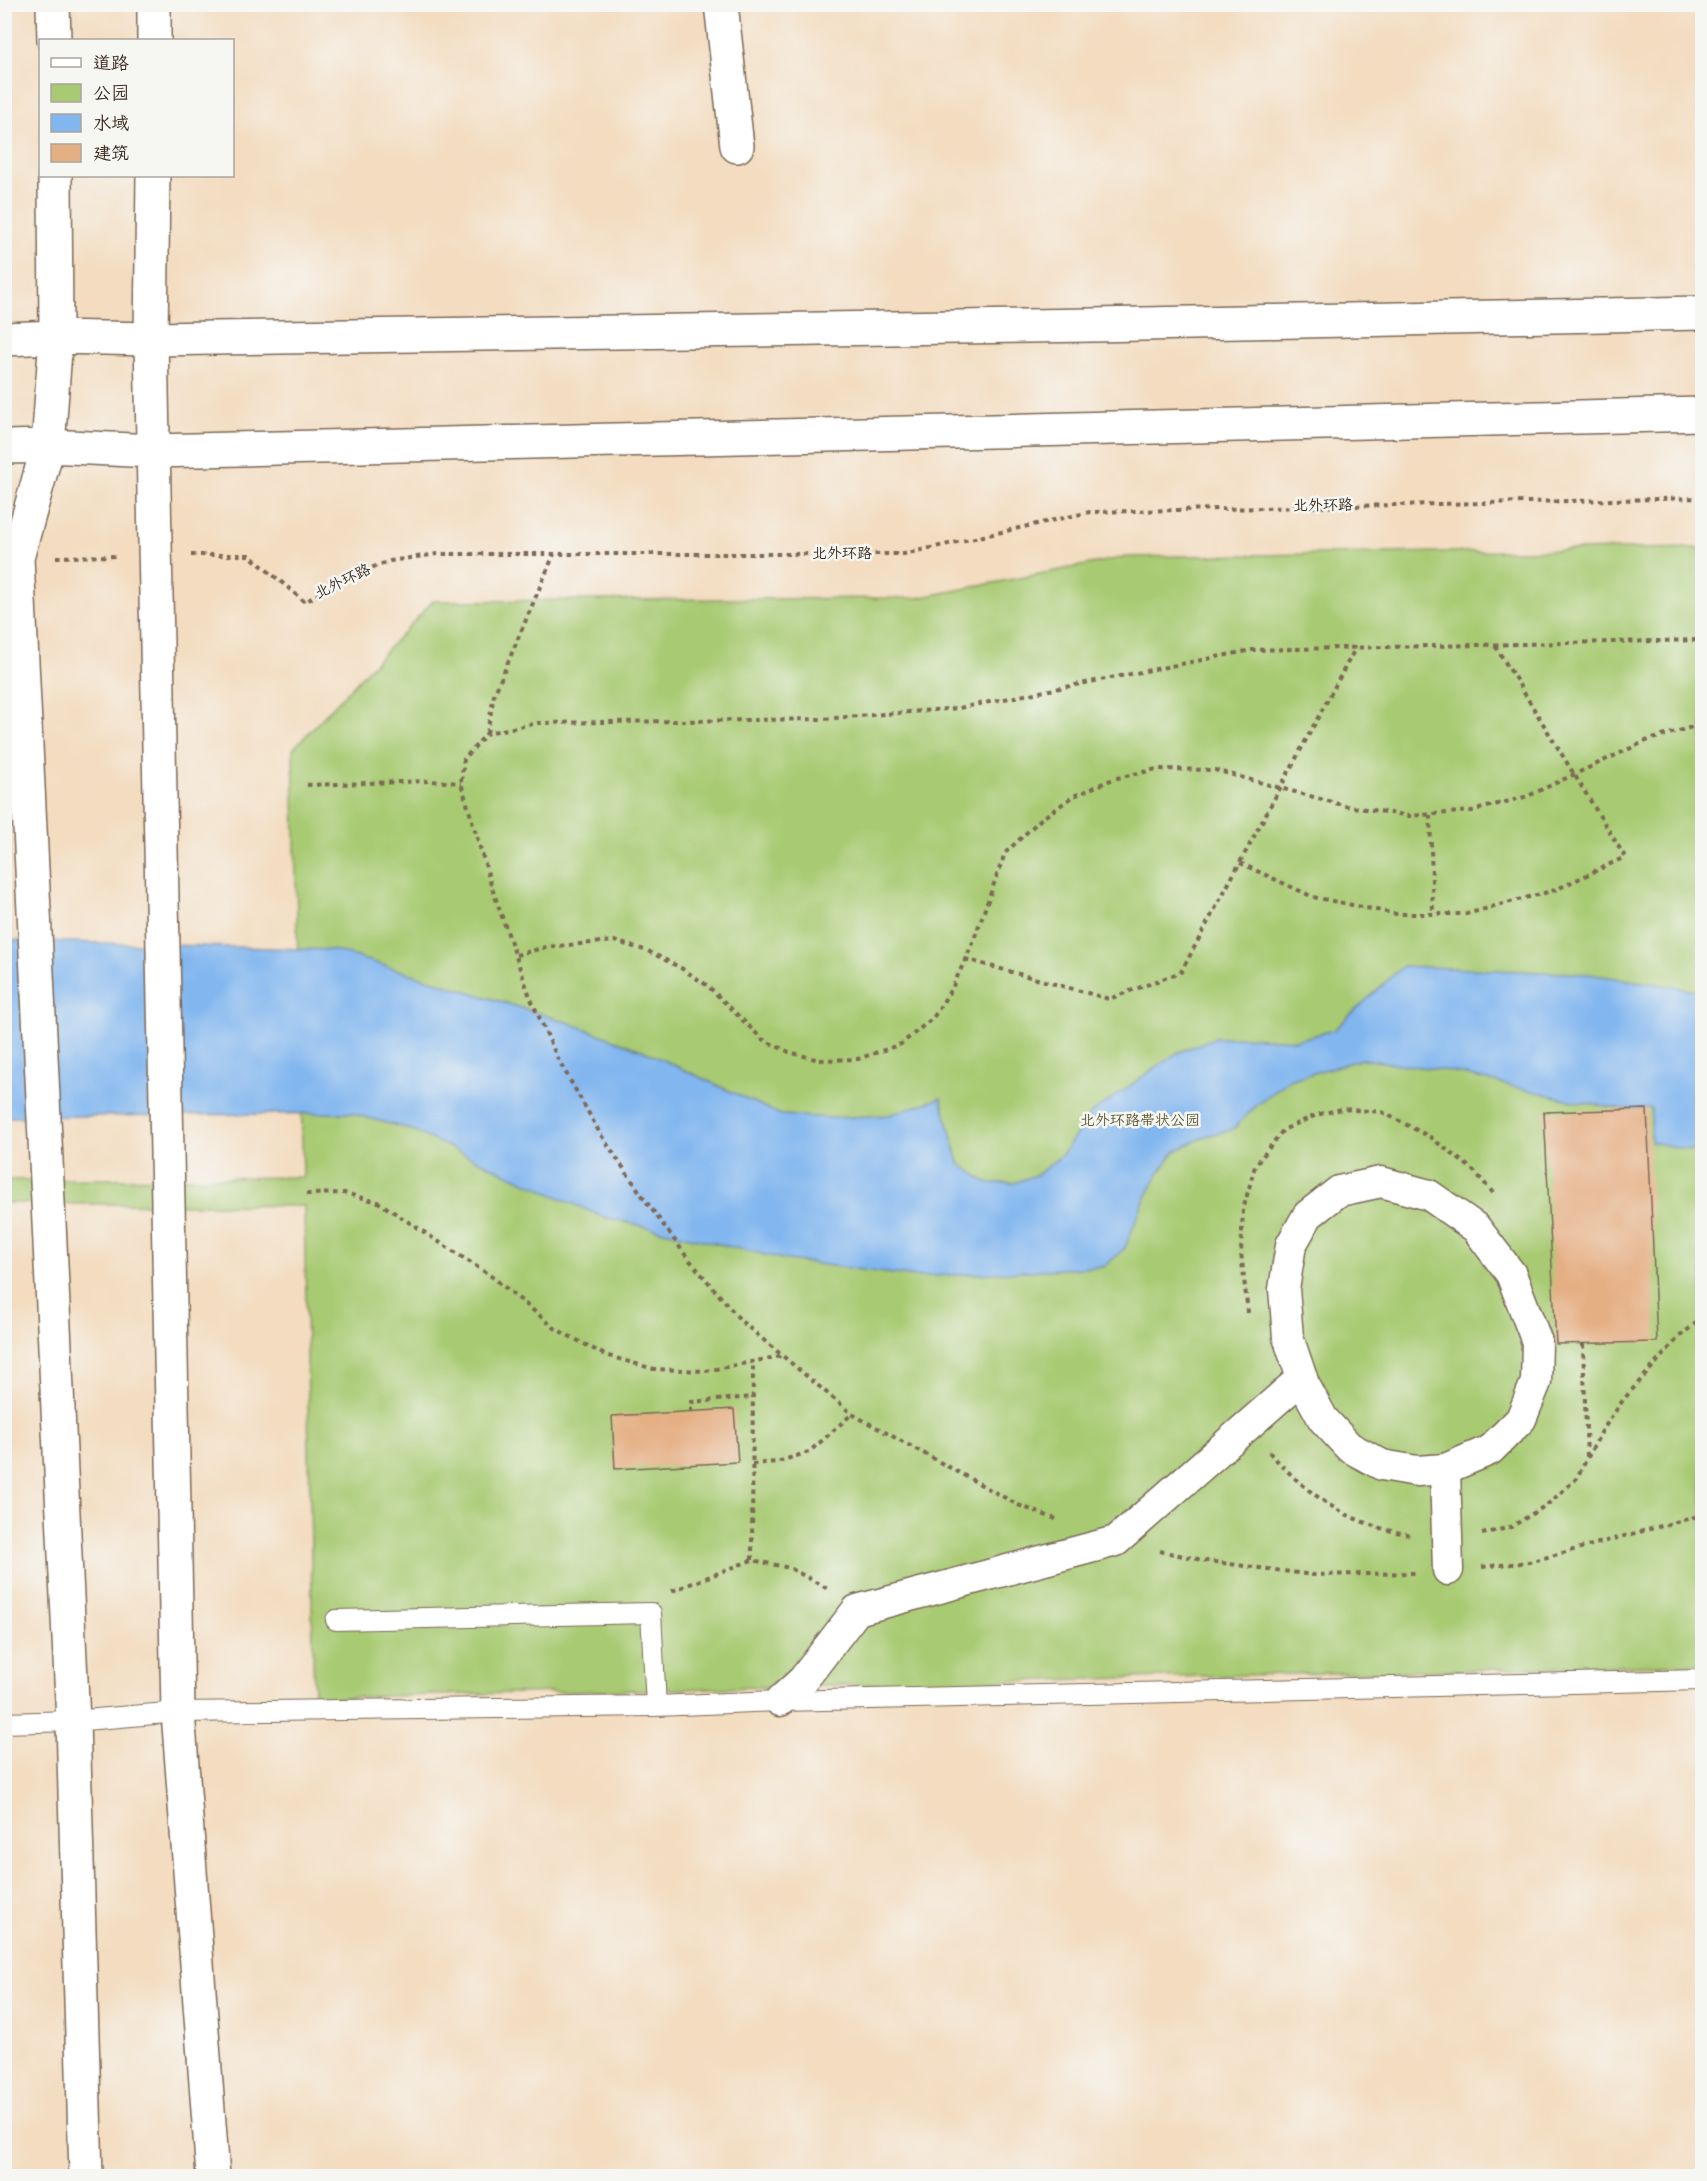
<svg xmlns="http://www.w3.org/2000/svg" width="1707" height="2181" viewBox="0 0 1707 2181" font-family="Kalam,'LXGW WenKai TC',sans-serif">
	<rect width="100%" height="100%" fill="#f6f6f2"/>
	<filter id="ink" filterUnits="userSpaceOnUse"><feTurbulence type="fractalNoise" baseFrequency=".0167" numOctaves="2"/><feDisplacementMap in="SourceGraphic" scale="12" xChannelSelector="R" yChannelSelector="G"/><feConvolveMatrix kernelMatrix="1 2 1 2 8 2 1 2 1" color-interpolation-filters="sRGB"/></filter>
	<filter id="wash" filterUnits="userSpaceOnUse"><feTurbulence type="fractalNoise" baseFrequency=".008" numOctaves="4" result="noise"/><feDisplacementMap in="SourceGraphic" scale="24" xChannelSelector="R" yChannelSelector="G"/><feGaussianBlur stdDeviation="1.35" result="paint"/><feColorMatrix in="noise" values="0 0 0 0 0 0 0 0 0 0 0 0 0 0 0 0 0 1.4 0 .05"/><feComposite in="paint" operator="in"/></filter>
	<g filter="url(#wash)">
		<rect width="100%" height="100%" fill="#f3dcbf"/>
		<path fill="#a8ca72" stroke="#727a48" stroke-width="1.5" d="M 1702,548 L 1702,1664 L 314,1698 L 304,1206 L 5,1203 L 5,1180 L 303,1177 L 293,749 L 433,601 L 917,598 L 1126,557 Z"/>
		<path fill="#81b6ef" stroke="#5e7086" stroke-width="1.5" d="M 5,940 L 334,950 L 567,1022 L 644,1051 L 781,1115 L 834,1118 L 889,1115 L 941,1098 L 959,1163 L 987,1183 L 1014,1183 L 1038,1174 L 1062,1155 L 1091,1113 L 1177,1053 L 1214,1038 L 1244,1037 L 1296,1040 L 1334,1030 L 1403,966 L 1589,974 L 1702,991 L 1702,1153 L 1651,1142 L 1651,1108 L 1625,1109 L 1578,1102 L 1449,1071 L 1362,1059 L 1289,1080 L 1256,1106 L 1233,1129 L 1206,1136 L 1175,1151 L 1159,1173 L 1142,1205 L 1125,1248 L 1104,1267 L 916,1277 L 787,1260 L 600,1216 L 409,1129 L 350,1113 L 5,1117 Z"/>
		<g id="blocks">
			<path fill="#e5af84" d="M 1647,1109 L 1657,1342 L 1556,1344 L 1544,1112 Z
				M 734,1409 L 738,1462 L 615,1469 L 612,1416 Z"/>
		</g>
	</g>
	<g filter="url(#ink)">
		<use href="#blocks" fill-opacity="0" stroke="#7b6856" stroke-width="1.5"/>
		<g fill="none" stroke-linecap="round" stroke-linejoin="round">
			<g stroke="#7b6856" stroke-width="22">
				<path id="service" d="M 336,1620 L 651,1613 L 656,1706
					M 4,1723 L 73,1721 L 178,1712 L 656,1706 L 780,1701 L 1702,1680"/>
			</g>
			<g stroke="#7b6856" stroke-width="33">
				<path id="pedestrian" d="M 1381,1182 L 1429,1195 L 1476,1228 L 1511,1274 L 1537,1342 L 1536,1382 L 1521,1419 L 1490,1450 L 1445,1469 L 1417,1471 L 1382,1465 L 1349,1447 L 1323,1419 L 1304,1384 L 1288,1337 L 1284,1289 L 1291,1245 L 1308,1215 L 1339,1191 Z
					M 1445,1469 L 1448,1570
					M 780,1701 L 803,1680 L 857,1610 L 1116,1541 L 1302,1378"/>
			</g>
			<g stroke="#7b6856" stroke-width="36">
				<path id="minor" d="M 721,4 L 737,146"/>
			</g>
			<g stroke="#7b6856" stroke-width="36">
				<path id="primary" d="M 53,4 L 54,40
					M 154,40 L 154,4
					M 55,176 L 56,337 L 48,446 L 17,558 L 73,1721 L 86,2176
					M 153,176 L 151,339 L 178,1712 L 213,2176
					M 4,339 L 56,337 L 151,339 L 1093,325 L 1702,313
					M 4,447 L 48,446 L 153,451 L 1702,414"/>
			</g>
			<path stroke="#7b6856" stroke-width="4" stroke-dasharray="4.5 4.5" stroke-linecap="butt" d="M 191,555 L 249,555 L 305,602 L 354,574 L 390,561 L 437,554 L 904,554 L 1090,512 L 1702,498
				M 56,557 L 118,556
				M 487,733 L 494,695 L 554,554
				M 307,785 L 431,781 L 461,783
				M 1430,815 L 1433,914
				M 1240,863 L 1313,897 L 1396,914 L 1466,914 L 1555,890 L 1625,857 L 1494,644
				M 516,955 L 546,947 L 614,941 L 648,951 L 681,968 L 708,986 L 762,1039 L 789,1052 L 819,1060 L 858,1059 L 901,1044 L 933,1018 L 953,986 L 972,945 L 1005,853 L 1041,819 L 1074,796 L 1113,779 L 1157,769 L 1215,770 L 1346,806 L 1410,816 L 1472,811 L 1528,796 L 1646,741 L 1702,724
				M 965,959 L 1109,999 L 1181,972 L 1356,647
				M 306,1194 L 344,1193 L 378,1202 L 491,1276 L 556,1329 L 605,1355 L 654,1369 L 706,1371 L 781,1356
				M 1248,1313 L 1241,1253 L 1243,1210 L 1255,1166 L 1283,1130 L 1316,1115 L 1342,1109 L 1382,1112 L 1430,1137 L 1472,1169 L 1495,1195
				M 1583,1344 L 1587,1458
				M 691,1412 L 691,1402 L 753,1397
				M 1269,1452 C 1311,1498 1350,1525 1412,1535
				M 752,1464 L 777,1462 L 809,1452 L 852,1414
				M 1056,1519 L 1018,1505 L 852,1414 L 741,1321 L 687,1257 L 648,1204 L 601,1135 L 557,1057 L 530,997 L 492,888 L 461,783 L 464,759 L 487,733 L 538,723 L 822,719 L 959,708 L 1252,650 L 1702,640
				M 1482,1534 L 1511,1527 L 1548,1504 L 1576,1479 L 1602,1431 L 1623,1400 L 1679,1337 L 1702,1318
				M 1160,1551 L 1207,1561 L 1313,1575 L 1415,1573
				M 752,1560 L 753,1361
				M 1482,1567 L 1529,1562 L 1702,1515
				M 672,1591 L 752,1560 L 790,1568 L 830,1590"/>
			<use href="#service" stroke="#fff" stroke-width="20"/>
			<use href="#pedestrian" stroke="#fff" stroke-width="30"/>
			<use href="#minor" stroke="#fff" stroke-width="33"/>
			<use href="#primary" stroke="#fff" stroke-width="33"/>
		</g>
	</g>
	<g text-anchor="middle" dominant-baseline="central" stroke-width="5" stroke-linejoin="round" paint-order="stroke">
		<g font-size="15" fill="#3b2a1e" stroke="#f6f6f2">
			<text transform="translate(1323 506) rotate(-1)">北外环路</text>
			<text x="842" y="554">北外环路</text>
			<text transform="translate(343 582) rotate(-26)">北外环路</text>
		</g>
		<g font-size="15" fill="#5c5a37" stroke="#f6f6f2">
			<text x="1140" y="1121">北外环路带状公园</text>
		</g>
	</g>
	<rect width="1707" height="2181" fill="none" stroke="#f6f6f2" stroke-width="24"/>
	<rect x="39" y="39" width="195" height="138" fill="#f6f6f2" stroke="#aba49d" stroke-width="1.5"/>
	<rect x="51" y="58" width="30" height="9" fill="#ffffff" stroke="#aba49d" stroke-width="1.5"/>
	<text x="93" y="69" font-size="18" fill="#3b2a1e">道路</text>
	<rect x="51" y="84" width="30" height="18" fill="#a8ca72" stroke="#aba49d" stroke-width="1.5"/>
	<text x="93" y="99" font-size="18" fill="#3b2a1e">公园</text>
	<rect x="51" y="114" width="30" height="18" fill="#81b6ef" stroke="#aba49d" stroke-width="1.5"/>
	<text x="93" y="129" font-size="18" fill="#3b2a1e">水域</text>
	<rect x="51" y="144" width="30" height="18" fill="#e5af84" stroke="#aba49d" stroke-width="1.5"/>
	<text x="93" y="159" font-size="18" fill="#3b2a1e">建筑</text>
</svg>
